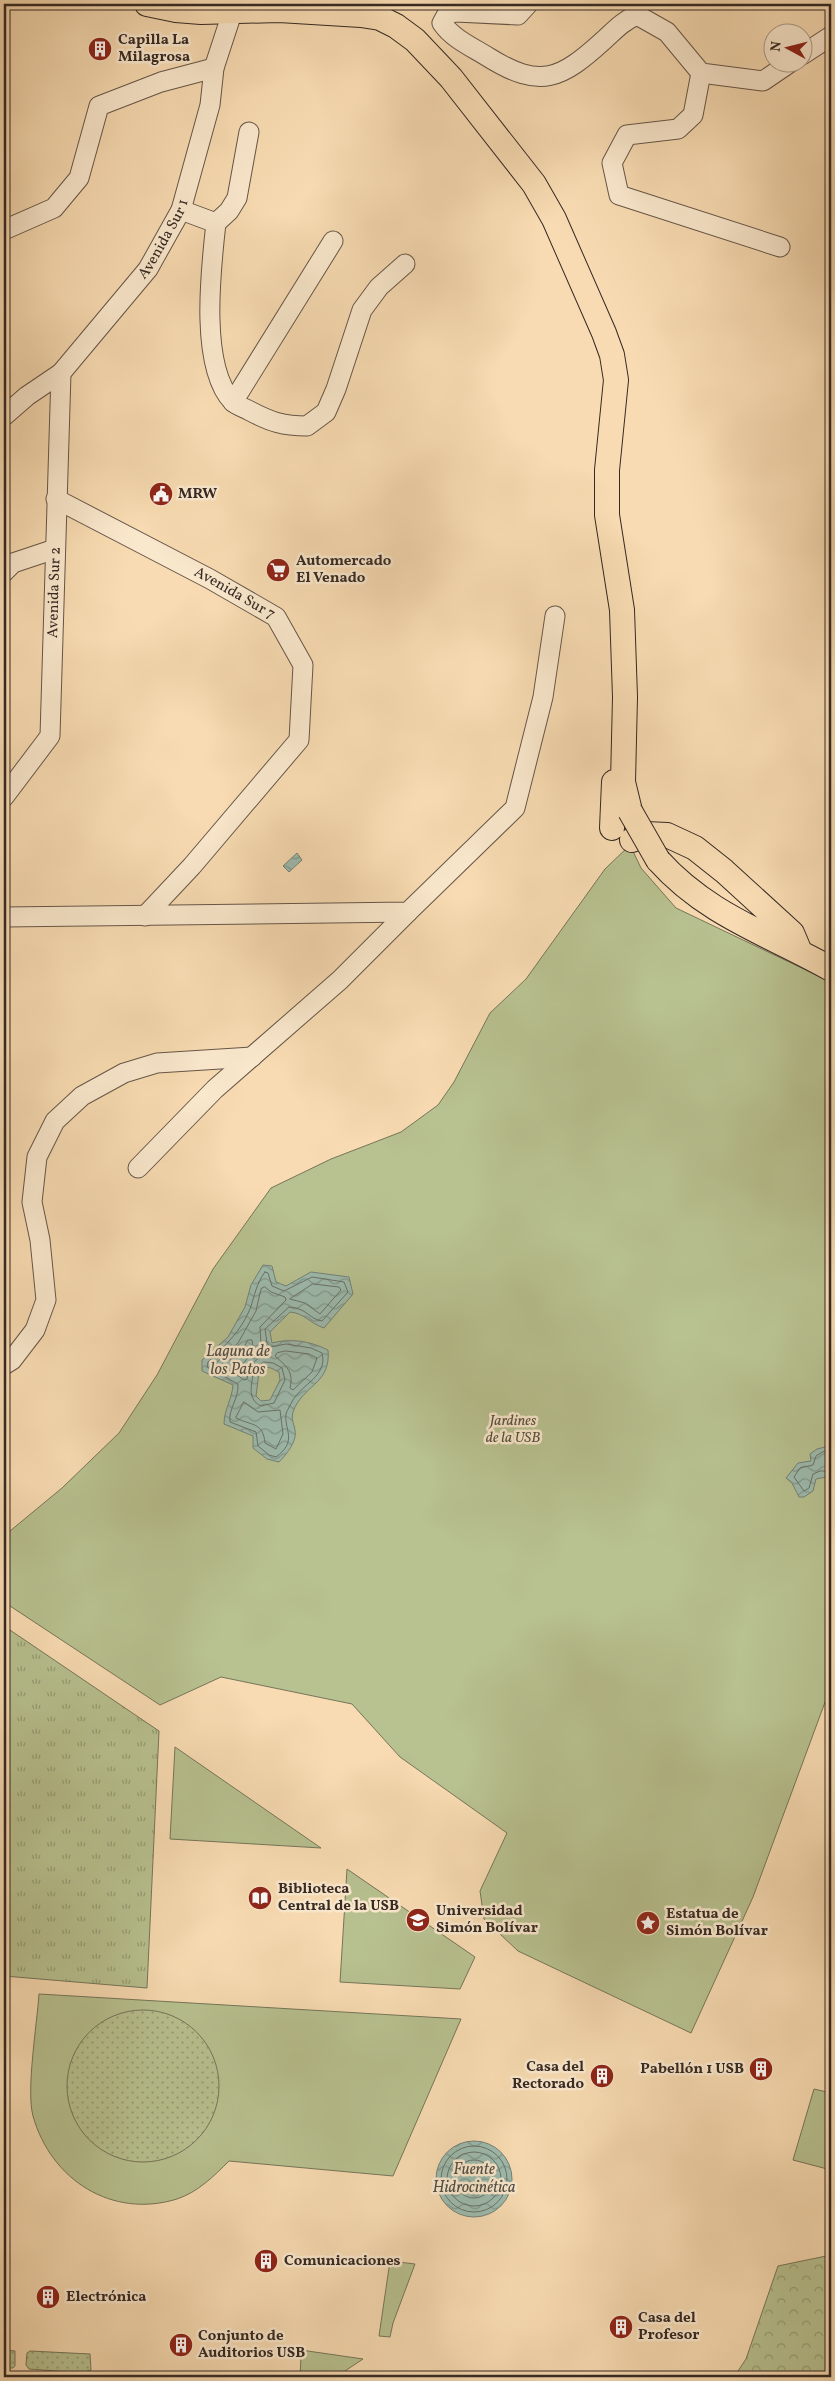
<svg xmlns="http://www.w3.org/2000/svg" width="835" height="2381" viewBox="0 0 835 2381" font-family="Vollkorn,serif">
	<defs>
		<pattern id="grass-tufts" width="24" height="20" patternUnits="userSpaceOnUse" patternTransform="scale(1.25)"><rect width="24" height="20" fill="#b8c190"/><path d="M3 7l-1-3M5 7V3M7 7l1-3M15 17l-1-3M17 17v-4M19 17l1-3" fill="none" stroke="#969d75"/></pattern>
		<pattern id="forest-crowns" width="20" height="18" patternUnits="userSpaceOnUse" patternTransform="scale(1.25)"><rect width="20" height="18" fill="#b8c190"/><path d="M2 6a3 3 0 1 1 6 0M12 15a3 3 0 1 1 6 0" fill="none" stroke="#969d75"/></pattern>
		<pattern id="garden-dots" width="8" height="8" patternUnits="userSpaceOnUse" patternTransform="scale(1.25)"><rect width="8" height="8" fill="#b8c190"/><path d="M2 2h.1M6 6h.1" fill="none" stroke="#969d75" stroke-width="1.8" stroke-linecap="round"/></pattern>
		<pattern id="water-waves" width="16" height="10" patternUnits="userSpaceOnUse" patternTransform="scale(1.25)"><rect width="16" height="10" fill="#9dbbae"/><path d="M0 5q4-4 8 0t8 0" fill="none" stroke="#81988d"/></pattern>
	</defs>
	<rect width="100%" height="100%" fill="#f8dbb2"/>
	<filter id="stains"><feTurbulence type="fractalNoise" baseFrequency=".004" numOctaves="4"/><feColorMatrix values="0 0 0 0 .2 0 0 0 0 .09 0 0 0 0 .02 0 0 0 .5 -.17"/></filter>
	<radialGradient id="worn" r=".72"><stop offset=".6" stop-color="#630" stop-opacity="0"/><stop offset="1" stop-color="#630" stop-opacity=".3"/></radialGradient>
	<path fill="url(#grass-tufts)" stroke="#76755a" d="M 4,1626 L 159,1731 L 147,1988 L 4,1976 Z"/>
	<path fill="url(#forest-crowns)" stroke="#76755a" d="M 831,2255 L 831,2377 L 734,2377 L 746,2359 L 778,2266 Z"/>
	<path fill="#b8c190" stroke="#76755a" d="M 630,845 L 641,868 L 676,908 L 831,982 L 831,1686 L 753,1897 L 691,2033 L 518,1951 L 484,1919 L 480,1891 L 507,1833 L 400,1757 L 352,1704 L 221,1677 L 160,1705 L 4,1602 L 4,1536 L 62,1488 L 119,1433 L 157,1375 L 213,1269 L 271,1188 L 331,1159 L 401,1132 L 438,1105 L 454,1082 L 490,1013 L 526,979 L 605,869 Z
		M 175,1747 L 321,1848 L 170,1839 Z
		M 347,1869 L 475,1957 L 460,1989 L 340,1982 Z
		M 39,1994 L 461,2019 L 393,2176 L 229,2161 C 214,2176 198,2192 177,2199 C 112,2219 51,2180 33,2116 C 26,2091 37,2024 39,1994 Z
		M 814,2089 L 831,2093 L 831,2170 L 793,2160 Z
		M 390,2261 L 415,2264 L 393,2323 L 390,2337 L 379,2336 Z
		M 294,2349 L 363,2359 L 336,2377 L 300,2377 L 301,2356 Z"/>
	<path fill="url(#garden-dots)" stroke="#76755a" d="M67 2086a76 76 0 1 1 152 0a76 76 0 1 1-152 0Z
		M 4,2350 L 15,2351 L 15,2366 L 13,2368 L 4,2368 Z
		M 30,2351 L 90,2354 L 91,2370 L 82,2373 L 29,2369 L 26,2365 L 27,2353 Z"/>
	<path fill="url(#water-waves)" stroke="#738177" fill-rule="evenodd" d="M 297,853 L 302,860 L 289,872 L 283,866 Z
		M 263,1265 L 272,1266 L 276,1282 L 286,1286 L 311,1272 L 349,1277 L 353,1294 L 324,1328 C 311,1324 304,1313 290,1312 L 270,1332 L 272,1343 C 291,1338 310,1341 328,1350 C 331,1382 307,1384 295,1407 C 288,1421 297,1425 295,1437 C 293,1446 285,1456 279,1462 L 267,1459 L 253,1448 L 253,1436 L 224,1424 C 224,1410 232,1399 233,1385 L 202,1371 L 202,1360 L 228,1337 L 245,1307 L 251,1285 ZM 264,1367 L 271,1368 L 279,1372 L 280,1380 L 270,1400 L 261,1401 L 256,1396 L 259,1372 Z
		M 831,1437 L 831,1476 L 816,1479 L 813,1491 L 804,1497 L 799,1497 L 792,1483 L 786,1478 L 798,1463 L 811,1461 L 810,1454 L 817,1449 L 825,1447 Z
		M436 2179a38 38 0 1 1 76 0a38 38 0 1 1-76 0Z"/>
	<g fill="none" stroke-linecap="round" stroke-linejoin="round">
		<path stroke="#697269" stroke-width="1" d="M 265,1272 L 268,1273 L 272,1286 L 284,1291 L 312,1277 L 344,1282 L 348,1292 L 322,1321 C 309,1319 307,1308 289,1307 L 265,1329 L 267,1343 L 270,1347 L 286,1344 L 311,1348 L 322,1353 C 328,1376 302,1384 293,1400 C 291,1404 287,1410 286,1414 C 284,1430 298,1441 276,1457 L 269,1455 L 258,1446 L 256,1432 L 230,1422 C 228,1409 239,1399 238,1384 L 207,1367 L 208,1362 C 225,1346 241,1331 250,1309 C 255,1295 256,1284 265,1272 Z
			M 313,1284 L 339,1287 L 341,1290 L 320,1314 L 305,1303 L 290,1299 Z
			M 265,1287 L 271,1292 L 285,1297 L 286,1300 L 260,1327 L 261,1344 L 266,1354 C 254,1360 249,1365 247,1379 L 244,1380 L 237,1375 L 217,1366 L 216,1363 L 238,1343 L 256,1311 L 261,1289 Z
			M 248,1340 L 252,1340 L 254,1351 L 240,1367 L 231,1364 L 230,1360 L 243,1349 Z
			M 286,1351 L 309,1354 L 317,1358 L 312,1372 L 293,1390 L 290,1388 C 294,1371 286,1366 275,1356 L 277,1353 Z
			M 264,1362 L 273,1363 L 282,1368 L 285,1380 L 274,1403 L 261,1406 C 246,1399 252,1383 254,1370 Z
			M 244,1402 L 258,1412 L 280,1410 L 283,1434 L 276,1449 L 265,1443 C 263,1422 252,1426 236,1418 Z
			M 831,1447 L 816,1456 L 813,1465 L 800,1468 L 794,1477 L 804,1491 L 809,1488 L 813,1474 L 820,1471 L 831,1471
			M441 2179a33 33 0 1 1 66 0a33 33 0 1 1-66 0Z
			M447 2179a27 27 0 1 1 54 0a27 27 0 1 1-54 0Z
			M455 2179a19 19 0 1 1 38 0a19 19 0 1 1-38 0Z"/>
		<g stroke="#665648" stroke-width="21">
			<g id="minor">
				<path d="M 528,4 L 518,15 L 456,12 L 447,14 L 442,23 C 453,39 472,47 488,57 C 541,90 561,79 604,40 C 615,30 623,21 637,15 L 667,32 L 701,73 L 763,81 L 791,62"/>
				<path d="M 802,55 L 831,36"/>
				<path d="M 701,73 L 693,115 L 678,129 L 627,135 L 612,163 L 619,195 L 780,247"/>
				<path d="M 181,210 L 216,223 C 211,268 199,367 233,402 C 237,406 245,408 250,411 C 271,422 283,426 307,426 L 326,412 L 336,389 L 362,310 L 379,287 L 405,264"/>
				<path d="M 216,223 L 229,211 L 237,198 L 249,132"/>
				<path d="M 4,230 L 54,208 L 79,178 L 99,106 L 161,82 L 214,68"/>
				<path d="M 233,402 L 333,241"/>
				<path id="s1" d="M 4,416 L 27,396 L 61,373 L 148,269 L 181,210 L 210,105 L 214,68 L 233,10"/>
				<path id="s2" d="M 56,499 L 210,579 L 276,617 L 303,665 L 299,740 L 192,866 L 145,916"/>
				<path d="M 4,572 L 13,563 L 55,549"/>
				<path id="s3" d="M 4,797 L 50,736 L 61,373"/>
				<path d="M 4,917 L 408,912 L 515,808 L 543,697 L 555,616"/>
				<path d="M 138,1168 L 215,1089 L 340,980 L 408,912"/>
				<path d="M 4,1365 L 12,1360 L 35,1330 L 46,1300 L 40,1240 L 32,1202 L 37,1157 L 55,1121 L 82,1096 L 124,1073 L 157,1063 L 252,1057"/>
			</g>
		</g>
		<g stroke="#352924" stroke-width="26">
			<path id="major" d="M 147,4 L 176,10 L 201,12 L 279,10 L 361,15 L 380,18 L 396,26 L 415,40 L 451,78 L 534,184 L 554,219 L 604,333 L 612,355 L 616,380 L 607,470 L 607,515 L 622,610 L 625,697 L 623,782 L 630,811
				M 612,828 L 614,782
				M 632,840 L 646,834 L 667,835 L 695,848 L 724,871 L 792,933 L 800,952
				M 658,860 C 707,915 769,934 831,969"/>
		</g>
		<use href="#minor" stroke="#fae8cd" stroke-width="19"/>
		<use href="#major" stroke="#f8dbb2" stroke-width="24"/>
		<g stroke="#352924" stroke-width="26" stroke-linecap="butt">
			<path id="major-bridge" d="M 630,811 L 658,860"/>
		</g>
		<use href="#major-bridge" stroke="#f8dbb2" stroke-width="24"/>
	</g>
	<defs>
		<g id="building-disc" transform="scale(1.25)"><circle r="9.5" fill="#8f2418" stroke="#fae8cd"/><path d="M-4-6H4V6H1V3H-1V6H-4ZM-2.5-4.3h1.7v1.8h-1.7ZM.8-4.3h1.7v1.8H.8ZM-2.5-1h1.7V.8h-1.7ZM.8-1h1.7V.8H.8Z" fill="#fff"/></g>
		<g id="civic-disc" transform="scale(1.25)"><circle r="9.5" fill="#8f2418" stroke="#fae8cd"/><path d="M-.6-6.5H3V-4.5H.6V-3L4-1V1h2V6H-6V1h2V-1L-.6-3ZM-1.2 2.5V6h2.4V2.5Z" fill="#fff"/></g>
		<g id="supermarket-disc" transform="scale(1.25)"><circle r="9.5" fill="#8f2418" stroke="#fae8cd"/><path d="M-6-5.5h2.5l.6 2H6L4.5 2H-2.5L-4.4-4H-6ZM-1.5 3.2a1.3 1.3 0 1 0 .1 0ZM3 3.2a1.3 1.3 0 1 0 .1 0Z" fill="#fff"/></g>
		<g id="library-disc" transform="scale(1.25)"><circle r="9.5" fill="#8f2418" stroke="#fae8cd"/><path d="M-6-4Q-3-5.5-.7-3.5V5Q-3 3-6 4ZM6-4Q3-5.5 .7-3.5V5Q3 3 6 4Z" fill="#fff"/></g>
		<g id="university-disc" transform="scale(1.25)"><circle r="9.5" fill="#8f2418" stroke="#fae8cd"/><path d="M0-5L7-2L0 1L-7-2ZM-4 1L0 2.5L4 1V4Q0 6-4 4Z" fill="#fff"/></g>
		<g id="sight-disc" transform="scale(1.25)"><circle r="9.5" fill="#8f2418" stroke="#fae8cd"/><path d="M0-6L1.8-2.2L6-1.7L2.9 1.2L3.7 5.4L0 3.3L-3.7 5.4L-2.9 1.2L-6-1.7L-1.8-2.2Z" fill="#fff"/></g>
	</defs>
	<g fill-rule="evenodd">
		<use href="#building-disc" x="100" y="49"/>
		<use href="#civic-disc" x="161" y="494"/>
		<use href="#supermarket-disc" x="278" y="570"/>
		<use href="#library-disc" x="260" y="1898"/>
		<use href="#university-disc" x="418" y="1920"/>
		<use href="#sight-disc" x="648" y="1923"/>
		<use href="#building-disc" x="761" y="2069"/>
		<use href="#building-disc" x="602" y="2076"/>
		<use href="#building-disc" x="266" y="2261"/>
		<use href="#building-disc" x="48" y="2297"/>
		<use href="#building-disc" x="621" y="2327"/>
		<use href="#building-disc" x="181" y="2345"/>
	</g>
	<g text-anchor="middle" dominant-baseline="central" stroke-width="5" stroke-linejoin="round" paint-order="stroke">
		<g font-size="15" font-weight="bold" fill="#352924" stroke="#fae8cd" text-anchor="start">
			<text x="118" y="40">Capilla La<tspan x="118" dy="17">Milagrosa</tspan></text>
			<text x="178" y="494">MRW</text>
			<text x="296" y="561">Automercado<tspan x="296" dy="17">El Venado</tspan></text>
			<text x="278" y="1889">Biblioteca<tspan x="278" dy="17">Central de la USB</tspan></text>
			<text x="436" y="1911">Universidad<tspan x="436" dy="17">Simón Bolívar</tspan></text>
			<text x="666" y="1914">Estatua de<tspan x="666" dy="17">Simón Bolívar</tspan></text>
			<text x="584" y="2067" text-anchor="end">Casa del<tspan x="584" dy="17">Rectorado</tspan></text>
			<text x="744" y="2069" text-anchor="end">Pabellón 1 USB</text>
			<text x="284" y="2261">Comunicaciones</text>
			<text x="66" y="2297">Electrónica</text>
			<text x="638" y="2318">Casa del<tspan x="638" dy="17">Profesor</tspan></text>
			<text x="198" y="2336">Conjunto de<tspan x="198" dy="17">Auditorios USB</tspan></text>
		</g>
		<g font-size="15" fill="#352924" stroke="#fae8cd">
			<text stroke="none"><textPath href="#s1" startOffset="241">Avenida Sur 1</textPath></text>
			<text stroke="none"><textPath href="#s3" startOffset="220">Avenida Sur 2</textPath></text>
			<text stroke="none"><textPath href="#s2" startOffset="202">Avenida Sur 7</textPath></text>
		</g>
		<g font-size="15" font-style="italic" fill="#564f3f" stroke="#fae8cd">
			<text x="513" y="1421">Jardines<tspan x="513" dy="17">de la USB</tspan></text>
		</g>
		<g font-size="16" font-style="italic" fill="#4f4e46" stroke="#fae8cd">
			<text x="238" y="1352">Laguna de<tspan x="238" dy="18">los Patos</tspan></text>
			<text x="474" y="2170">Fuente<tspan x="474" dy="18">Hidrocinética</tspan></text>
		</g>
	</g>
	<rect width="835" height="2381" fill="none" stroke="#f8dbb2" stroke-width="20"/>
	<rect x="5" y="5" width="825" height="2371" fill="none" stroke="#352924" stroke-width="2.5"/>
	<rect x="10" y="10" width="815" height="2361" fill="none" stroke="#352924"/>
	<g transform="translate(788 48) rotate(277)"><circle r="24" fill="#fae8cd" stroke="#ab9c89"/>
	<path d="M0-4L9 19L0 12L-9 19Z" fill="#8f2418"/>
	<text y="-8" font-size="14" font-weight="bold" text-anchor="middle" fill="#352924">N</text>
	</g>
	<rect width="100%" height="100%" filter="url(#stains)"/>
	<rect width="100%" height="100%" fill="url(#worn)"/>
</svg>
